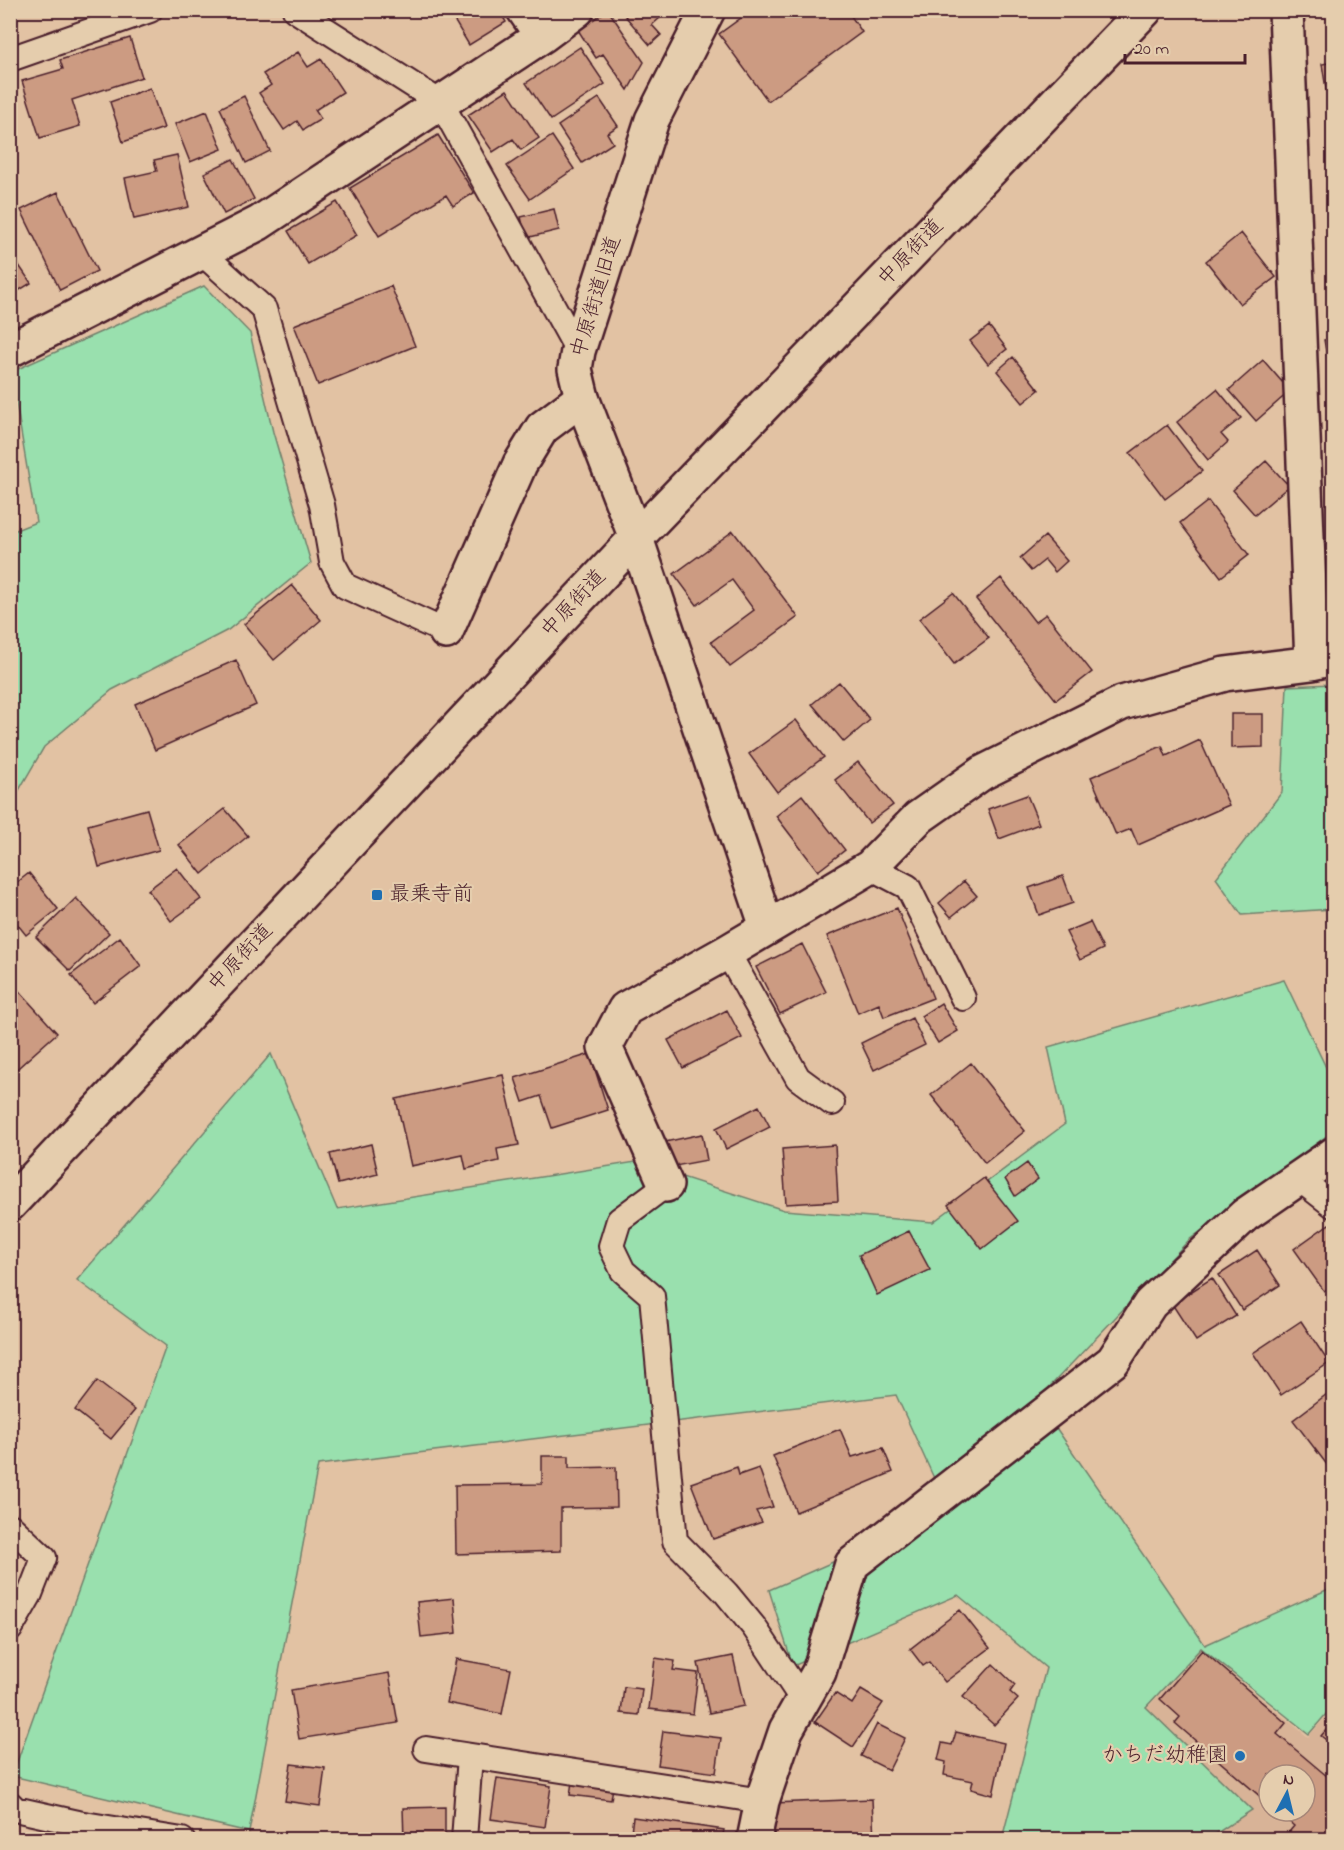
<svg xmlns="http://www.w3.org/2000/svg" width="1344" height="1850" viewBox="0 0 1344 1850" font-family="'Indie Flower','Klee One',sans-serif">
	<rect width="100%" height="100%" fill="#e2c2a3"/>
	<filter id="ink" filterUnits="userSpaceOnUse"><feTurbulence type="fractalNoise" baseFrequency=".0167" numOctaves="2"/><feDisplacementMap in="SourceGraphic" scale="12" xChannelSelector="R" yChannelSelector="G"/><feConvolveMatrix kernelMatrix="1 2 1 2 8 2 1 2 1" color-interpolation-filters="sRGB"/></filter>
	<g filter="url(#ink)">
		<path fill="#d8b397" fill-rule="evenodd" d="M 1201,1649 L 1308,1737 L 1333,1709 L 1333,1839 L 1108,1840 L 1145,1788 L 1148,1707 ZM 1269,1775 L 1305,1775 L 1305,1811 L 1269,1811 Z"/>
		<path fill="#99e0ae" stroke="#72806c" stroke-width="1.5" d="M 204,286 L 250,333 L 273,432 L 311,563 L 228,630 L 112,690 L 44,747 L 11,804 L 11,532 L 36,522 L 11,372 Z
			M 1333,684 L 1333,909 L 1242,915 L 1216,878 L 1282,792 L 1287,686 Z
			M 1284,980 L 1333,1082 L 1333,1131 L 1189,1240 L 1037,1400 L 1205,1645 L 1333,1587 L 1333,1706 L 1309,1734 L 1201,1648 L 1146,1707 L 1252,1810 L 1208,1839 L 1002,1839 L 1046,1668 L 958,1595 L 793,1666 L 769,1590 L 949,1511 L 896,1395 L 318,1465 L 249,1832 L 12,1776 L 166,1346 L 77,1280 L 271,1054 L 337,1209 L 636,1162 L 784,1210 L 933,1222 L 1065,1124 L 1048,1047 Z"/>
		<path fill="#cc9b82" stroke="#4a1f2b" stroke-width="1.5" d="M 448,10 L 499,10 L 506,22 L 469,45 Z
			M 608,10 L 644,62 L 628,90 L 603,54 L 596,58 L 578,30 Z
			M 620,10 L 669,10 L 652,25 L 661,35 L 650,45 Z
			M 752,10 L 847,10 L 862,32 L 768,101 L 719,34 Z
			M 130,38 L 142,77 L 72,100 L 80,126 L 40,138 L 22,81 L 63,69 L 60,60 Z
			M 580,47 L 605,84 L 551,120 L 526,83 Z
			M 298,52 L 308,67 L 321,59 L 343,92 L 315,110 L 321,119 L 303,130 L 297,121 L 284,130 L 259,93 L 271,85 L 263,74 Z
			M 1334,62 L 1334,94 L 1327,95 L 1322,64 Z
			M 150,88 L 164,128 L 123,142 L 110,102 Z
			M 507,90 L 539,138 L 521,150 L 513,139 L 493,152 L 468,115 Z
			M 244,96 L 270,151 L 246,163 L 220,108 Z
			M 599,98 L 618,126 L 607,133 L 613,143 L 582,163 L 558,126 Z
			M 207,111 L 222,149 L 190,162 L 175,124 Z
			M 438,135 L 474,193 L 453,206 L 446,195 L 379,236 L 350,188 Z
			M 552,136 L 574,169 L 530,199 L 507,166 Z
			M 177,155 L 189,207 L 134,219 L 125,178 L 157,171 L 154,160 Z
			M 233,159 L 254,199 L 224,214 L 204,173 Z
			M 58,192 L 97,271 L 60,290 L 21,210 Z
			M 337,202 L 357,235 L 308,264 L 288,231 Z
			M 554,209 L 559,230 L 526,238 L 521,217 Z
			M 1241,233 L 1276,277 L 1240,304 L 1206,261 Z
			M 14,258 L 31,283 L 10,296 L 10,260 Z
			M 391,286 L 415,346 L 318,385 L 294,325 Z
			M 989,326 L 1007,349 L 988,364 L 970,341 Z
			M 1334,339 L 1334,372 L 1330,373 L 1324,340 Z
			M 1013,357 L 1039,390 L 1023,403 L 997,371 Z
			M 1263,360 L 1290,391 L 1256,421 L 1229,390 Z
			M 1217,389 L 1241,418 L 1221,434 L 1228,442 L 1208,460 L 1177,422 Z
			M 1167,425 L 1202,471 L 1165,499 L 1130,453 Z
			M 1266,461 L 1289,486 L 1255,515 L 1233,490 Z
			M 1208,501 L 1249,555 L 1221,577 L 1180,523 Z
			M 733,531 L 798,617 L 730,667 L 711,642 L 754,610 L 732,580 L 697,605 L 674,574 Z
			M 1045,536 L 1067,561 L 1055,572 L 1045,560 L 1031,571 L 1020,558 Z
			M 1001,578 L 1035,622 L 1046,614 L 1092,672 L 1056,700 L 976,599 Z
			M 292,585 L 321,620 L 274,660 L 244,624 Z
			M 953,593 L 989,638 L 954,664 L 919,619 Z
			M 236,660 L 256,705 L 155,750 L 135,704 Z
			M 839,682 L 870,720 L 844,742 L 812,704 Z
			M 1231,714 L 1263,714 L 1263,747 L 1231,748 Z
			M 796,720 L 824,757 L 777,792 L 749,754 Z
			M 1200,740 L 1229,805 L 1138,845 L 1131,829 L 1116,835 L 1091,777 L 1162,746 L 1166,756 Z
			M 858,762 L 893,805 L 869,823 L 835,780 Z
			M 802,795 L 845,850 L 818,871 L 776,816 Z
			M 1027,795 L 1039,824 L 999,839 L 988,809 Z
			M 147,809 L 159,850 L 99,867 L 88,825 Z
			M 225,809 L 248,836 L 202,874 L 179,845 Z
			M 177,868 L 201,899 L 171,921 L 148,890 Z
			M 29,873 L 58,909 L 26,935 L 10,915 L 10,888 Z
			M 1063,876 L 1073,903 L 1039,915 L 1029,888 Z
			M 964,881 L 977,896 L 951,917 L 939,903 Z
			M 76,898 L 109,933 L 70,971 L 36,937 Z
			M 897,908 L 933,998 L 884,1017 L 879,1004 L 858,1013 L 827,936 Z
			M 1090,922 L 1103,949 L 1080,960 L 1066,932 Z
			M 120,937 L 141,966 L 93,1003 L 71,975 Z
			M 802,944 L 826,992 L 780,1014 L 756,967 Z
			M 10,981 L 57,1033 L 10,1075 Z
			M 941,1003 L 958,1031 L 938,1043 L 921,1016 Z
			M 727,1010 L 742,1038 L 683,1068 L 668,1040 Z
			M 912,1018 L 925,1045 L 874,1070 L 861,1043 Z
			M 590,1054 L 608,1110 L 552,1128 L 541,1096 L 523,1102 L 515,1078 Z
			M 971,1063 L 1025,1131 L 985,1163 L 931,1095 Z
			M 503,1075 L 519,1145 L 497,1149 L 499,1161 L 466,1169 L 463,1155 L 411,1166 L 396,1099 Z
			M 759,1106 L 770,1127 L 726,1149 L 716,1128 Z
			M 702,1134 L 707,1160 L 670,1167 L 665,1142 Z
			M 371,1144 L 378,1174 L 338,1184 L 330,1154 Z
			M 835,1145 L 838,1201 L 786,1204 L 782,1149 Z
			M 1027,1163 L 1038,1179 L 1015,1196 L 1005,1179 Z
			M 984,1178 L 1018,1221 L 982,1249 L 948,1205 Z
			M 1329,1224 L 1334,1230 L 1334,1284 L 1324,1291 L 1294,1249 Z
			M 909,1231 L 930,1270 L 877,1295 L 859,1255 Z
			M 1257,1250 L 1280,1285 L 1242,1310 L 1219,1275 Z
			M 1212,1278 L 1236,1316 L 1196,1341 L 1172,1304 Z
			M 1301,1321 L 1329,1363 L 1281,1395 L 1253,1353 Z
			M 97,1381 L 135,1410 L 111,1439 L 75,1410 Z
			M 1331,1391 L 1334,1395 L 1334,1463 L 1328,1466 L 1293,1420 Z
			M 840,1429 L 852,1457 L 883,1448 L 893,1472 L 796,1512 L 773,1456 Z
			M 542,1456 L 569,1456 L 569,1468 L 616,1467 L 617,1507 L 561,1508 L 561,1551 L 456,1554 L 455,1485 L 542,1484 Z
			M 737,1467 L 739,1475 L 759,1468 L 773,1507 L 756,1511 L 762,1522 L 713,1539 L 691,1483 Z
			M 454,1598 L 457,1633 L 421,1637 L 417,1602 Z
			M 960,1610 L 990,1648 L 945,1682 L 929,1662 L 923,1666 L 910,1649 Z
			M 1202,1650 L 1286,1723 L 1277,1734 L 1334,1782 L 1334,1840 L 1297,1840 L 1289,1832 L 1294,1826 L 1277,1811 L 1305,1811 L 1305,1775 L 1269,1775 L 1269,1804 L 1175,1723 L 1180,1717 L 1160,1699 Z
			M 733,1656 L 744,1706 L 709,1713 L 698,1663 Z
			M 655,1658 L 675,1661 L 673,1670 L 698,1673 L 693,1714 L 649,1709 Z
			M 456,1659 L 511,1669 L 502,1714 L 447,1703 Z
			M 993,1664 L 1015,1685 L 1010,1692 L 1018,1699 L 994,1725 L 963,1697 Z
			M 389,1673 L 398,1723 L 299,1739 L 291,1690 Z
			M 624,1687 L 642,1689 L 639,1715 L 621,1713 Z
			M 861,1690 L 883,1703 L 853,1747 L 815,1722 L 835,1693 L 852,1704 Z
			M 1334,1721 L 1334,1746 L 1321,1736 Z
			M 877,1724 L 905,1738 L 889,1770 L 861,1756 Z
			M 663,1731 L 721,1738 L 716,1773 L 658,1765 Z
			M 956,1732 L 1004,1743 L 993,1795 L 971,1789 L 973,1781 L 944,1775 L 946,1762 L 938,1760 L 942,1743 L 952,1745 Z
			M 291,1764 L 325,1768 L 320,1806 L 285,1801 Z
			M 497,1778 L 551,1786 L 545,1827 L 491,1819 Z
			M 572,1782 L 613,1787 L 611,1800 L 570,1795 Z
			M 872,1799 L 874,1840 L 774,1840 L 773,1803 Z
			M 445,1807 L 445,1840 L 404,1840 L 403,1808 Z
			M 633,1817 L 724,1830 L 722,1840 L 630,1840 Z"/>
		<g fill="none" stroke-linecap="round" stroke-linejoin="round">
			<g stroke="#4a1f2b" stroke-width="28">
				<path id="service" d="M 295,10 L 441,103 L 578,351
					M 10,59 L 150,10
					M 201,252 L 264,309 L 322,505 L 332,562 L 345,586 L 446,632
					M 870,867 L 908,887 L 963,998
					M 727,952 L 798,1078 L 832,1103
					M 1298,1178 L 1334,1206
					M 666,1185 L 619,1220 L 611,1246 L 623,1271 L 652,1296 L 675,1541 L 726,1593 L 754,1627 L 802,1699
					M 10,1526 L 44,1558 L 30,1594 L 10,1629
					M 426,1749 L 762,1801
					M 10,1804 L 15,1809 L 78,1823 L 73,1839
					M 78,1823 L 182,1840
					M 464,1840 L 470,1756"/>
			</g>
			<g stroke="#4a1f2b" stroke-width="38">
				<path id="minor" d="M 524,10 L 542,36
					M 1286,10 L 1312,663
					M 10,350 L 259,223 L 542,36 L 577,10
					M 636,538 L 767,927
					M 446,632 L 520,464 L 542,428 L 582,398
					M 666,1185 L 605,1047 L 625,1009 L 727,952 L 870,867 L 918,818 L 982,773 L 1122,703 L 1225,674 L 1312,663 L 1334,658
					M 754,1840 L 762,1801 L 786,1730 L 819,1672 L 852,1564 L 1113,1361 L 1150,1304 L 1245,1215 L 1334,1154"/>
			</g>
			<g stroke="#4a1f2b" stroke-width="38">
				<path id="tertiary" d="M 636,538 L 582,398 L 575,369 L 578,351 L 652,120 L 708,10"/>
			</g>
			<g stroke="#4a1f2b" stroke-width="38">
				<path id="primary" d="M 10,1204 L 636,538 L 1145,10"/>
			</g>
			<use href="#service" stroke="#e5cdad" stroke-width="24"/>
			<use href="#minor" stroke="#e5cdad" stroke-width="33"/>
			<use href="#tertiary" stroke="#e5cdad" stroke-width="33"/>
			<use href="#primary" stroke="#e5cdad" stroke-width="33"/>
		</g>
	</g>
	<g fill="#1f6fb2" stroke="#e5cdad" stroke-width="2">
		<rect x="371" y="889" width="12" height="12" rx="3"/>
		<circle cx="1240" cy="1756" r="6"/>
	</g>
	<g text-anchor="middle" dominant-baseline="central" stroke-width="4.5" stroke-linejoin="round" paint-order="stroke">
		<g font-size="21" fill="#4a1f2b" stroke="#e5cdad">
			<text transform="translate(911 253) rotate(-46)">中原街道</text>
			<text transform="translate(597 297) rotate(-73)">中原街道旧道</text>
			<text transform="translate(574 604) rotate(-47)">中原街道</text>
			<text transform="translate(241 958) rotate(-47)">中原街道</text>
		</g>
		<g font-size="21" fill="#4a1f2b" stroke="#e5cdad" text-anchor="start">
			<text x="389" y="895">最乗寺前</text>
			<text x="1228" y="1756" text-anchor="end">かちだ幼稚園</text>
		</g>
	</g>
	<rect width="1344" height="1850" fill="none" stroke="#e5cdad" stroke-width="36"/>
	<rect x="18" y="18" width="1308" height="1814" fill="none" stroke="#4a1f2b" stroke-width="2" filter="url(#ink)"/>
	<g transform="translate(1287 1793) rotate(7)"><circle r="28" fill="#e5cdad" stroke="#a78779" stroke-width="1.5"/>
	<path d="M0-4.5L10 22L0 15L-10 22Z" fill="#1f6fb2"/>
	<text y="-9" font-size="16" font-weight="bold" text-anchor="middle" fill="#4a1f2b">N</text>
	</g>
	<path d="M1125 54v9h120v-9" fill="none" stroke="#4a1f2b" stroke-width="3"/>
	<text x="1134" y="54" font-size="18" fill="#4a1f2b" stroke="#e5cdad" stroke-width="4.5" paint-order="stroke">20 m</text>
</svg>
